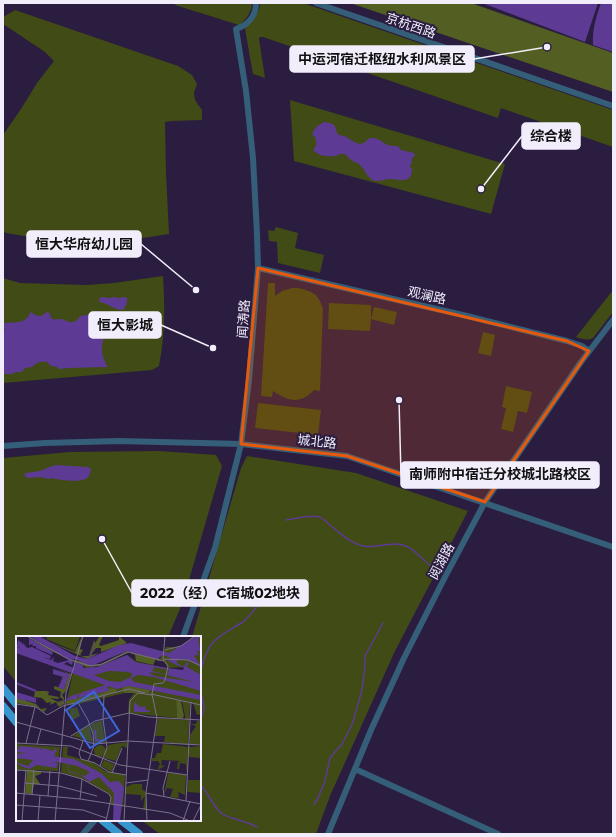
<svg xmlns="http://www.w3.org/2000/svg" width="616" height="837" viewBox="0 0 616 837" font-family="Montserrat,'Noto Sans SC',sans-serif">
	<rect width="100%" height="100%" fill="#2a1d40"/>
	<path fill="#414b15" d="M 176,3 L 252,3 C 252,12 246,20 239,25 L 175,5 Z
		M 260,3 L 303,3 L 613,110 L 613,147 L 501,108 L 498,118 L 263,37 L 260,37 L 259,39 L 265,78 L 253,74 L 245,29 C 250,20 260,15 260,3 Z
		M 15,10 L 178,66 L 192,75 L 197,84 L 194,93 L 195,100 L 202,110 L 202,120 L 172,121 L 165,122 L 166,173 L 169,234 L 143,238 L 90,241 L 43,239 L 6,233 L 3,231 L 3,135 L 21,109 L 37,83 L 54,61 L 45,52 L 3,24 L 3,18 L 5,16 Z
		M 290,100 L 505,164 L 491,214 L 294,161 Z
		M 276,227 L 298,233 L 295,248 L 324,255 L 320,273 L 278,263 L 277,242 L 269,241 L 268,230 L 274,231 Z
		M 163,276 C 165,306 165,336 159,366 L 152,370 L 3,383 L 3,278 L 20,283 L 87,285 L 114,283 Z
		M 268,283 L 275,283 L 275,296 L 282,291 L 292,288 L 297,288 L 303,289 L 311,292 L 316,295 L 320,301 L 323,309 L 320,391 L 314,390 C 300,405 288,401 273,391 L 272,397 L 261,396 Z
		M 613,290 L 613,312 L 593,338 C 587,341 582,339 576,337 Z
		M 329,303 L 371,305 L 371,319 L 374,307 L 397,312 L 394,325 L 371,319 L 370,331 L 328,329 Z
		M 483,332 L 495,335 L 491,356 L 478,353 Z
		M 506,386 L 532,392 L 527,413 L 518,411 L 513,432 L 501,429 L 506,408 L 502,407 Z
		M 258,403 L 321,410 L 318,435 L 255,428 Z
		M 159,451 L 216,455 L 222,466 L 182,604 L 168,637 L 17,637 L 17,683 L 3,666 L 3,458 L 70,452 Z
		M 247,456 L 356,473 L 468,511 L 395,651 L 330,796 L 316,834 L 160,834 L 141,820 L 200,820 L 200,637 L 192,637 L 241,468 Z"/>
	<path fill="#535e22" d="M 350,3 L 471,3 L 613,53 L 613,92 Z"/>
	<path fill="#5d3b94" d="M 482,3 L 598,3 L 585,42 Z
		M 601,3 L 613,3 L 613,52 L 593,45 C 592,30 596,17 601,3 Z
		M 324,122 L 330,123 L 334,125 C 336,128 336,132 338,134 C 340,136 341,135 344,136 C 350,138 356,146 364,143 C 367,141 368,138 371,138 C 378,137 383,143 388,145 C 391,146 394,146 398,146 L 401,150 L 414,153 L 415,155 L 411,160 L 413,163 L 411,163 L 410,167 L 412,169 C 412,185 398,179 389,179 C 382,180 376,183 371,179 C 366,175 364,168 359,164 C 356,162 351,161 349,158 C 346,156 348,155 344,154 C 341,153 339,155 336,156 C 327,157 319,156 313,150 C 318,145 317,138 312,134 L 316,127 Z
		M 101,297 L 109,298 L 114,297 L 118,298 L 125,297 L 127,298 C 128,303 125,307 123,310 C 114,310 108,303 100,302 L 99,299 Z
		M 48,311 L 52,319 C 56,320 58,319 62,319 C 64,320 66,321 69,322 C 74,323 78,320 80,316 L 87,315 L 97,311 L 99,313 C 98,319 98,325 103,329 C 103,332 103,335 103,339 C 103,342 103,342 102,345 C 101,354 104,360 108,367 L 68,368 L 59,369 L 57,367 L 53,366 L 52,367 L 47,362 C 41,361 36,362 32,367 L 25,368 L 22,372 L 16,372 L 12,374 L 3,374 L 3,334 L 5,329 L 3,327 L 3,322 L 5,323 C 15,322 26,324 30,313 L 31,312 C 39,318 41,317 48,311 Z
		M 56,465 L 88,467 L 90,468 L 91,470 L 89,476 L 86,479 L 76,481 L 61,480 L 52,478 L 49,479 L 40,477 L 28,478 L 25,476 L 24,474 C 29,472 35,472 40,471 C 46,469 50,466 56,465 Z"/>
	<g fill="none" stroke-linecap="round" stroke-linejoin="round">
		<path stroke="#5d3b94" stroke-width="1.5" d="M 286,520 C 295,519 311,514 320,517 C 323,519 327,522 330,525 C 340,533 350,543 363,546 C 377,549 392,540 406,546 C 416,550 426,564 437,571
			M 200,718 C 208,707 202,704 201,692 C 200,687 201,676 201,671 C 202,664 205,656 208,650 C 212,638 232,629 243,622 C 249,617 253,612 257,606
			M 200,785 C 209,793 212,805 221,813 C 228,818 237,819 245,822 C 249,823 253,825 257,827
			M 314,804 L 318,798 L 325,781 L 330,758 L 333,754 L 342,744 L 352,725 L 362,690 L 365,666 L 365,656 L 383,623"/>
		<path stroke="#355f79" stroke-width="6" d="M 316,3 L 613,106
			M 258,268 L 467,316 L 567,341 L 582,346 L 589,351
			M 3,446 L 45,443 L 119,441 L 241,444 L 347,456 L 613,547
			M 183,637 L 215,548 L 241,444 L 249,380 L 258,268 L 257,234 L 253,158 L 246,91 L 236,29 C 248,25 256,16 256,3
			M 355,769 L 498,834
			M 83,834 L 95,820
			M 328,834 L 371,730 L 404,658 L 445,577 L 485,502 L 581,362 L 613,320"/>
		<path stroke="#3796cd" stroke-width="8" d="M 3,688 L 17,705
			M 3,706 L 17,723
			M 102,820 L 119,834
			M 121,820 L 139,834"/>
	</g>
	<path fill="#e8590c" fill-opacity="0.2" stroke="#e8590c" stroke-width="3" stroke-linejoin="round" d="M 258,268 L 567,341 L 589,351 L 485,502 L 347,456 L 241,444 Z"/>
	<g text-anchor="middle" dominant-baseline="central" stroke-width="4" stroke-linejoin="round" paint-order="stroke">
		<g font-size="13" fill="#f1edfb" stroke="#2a1d40">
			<text transform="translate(411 25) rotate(19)">京杭西路</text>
			<text transform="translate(427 295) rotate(13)">观澜路</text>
			<text transform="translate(243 319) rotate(-86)">闻涛路</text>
			<text transform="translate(317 441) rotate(6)">城北路</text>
			<text transform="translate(441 561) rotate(-62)">阅湖路</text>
		</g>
	</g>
	<g transform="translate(16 636)">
		<rect width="185" height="185" fill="#2a1d40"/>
		<path d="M 32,0 L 64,0 L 59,15 L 30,3 ZM 180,0 L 185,0 L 185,78 L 181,79 L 177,67 L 174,67 L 172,109 L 148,106 L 149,100 L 139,100 L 142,82 L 169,84 L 170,93 L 169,80 L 166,65 L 160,63 L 161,82 L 112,77 L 113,64 L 118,57 L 113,56 L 58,69 L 50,68 L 58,32 L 83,31 L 111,19 L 121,26 L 139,30 L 183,38 L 168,31 L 152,32 L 147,24 L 143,24 L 150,11 L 163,11 ZM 61,71 L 64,80 L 56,84 L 54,82 L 54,75 L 50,74 ZM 86,84 L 89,107 L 79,107 L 75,88 ZM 181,85 L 185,85 L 185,108 L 174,109 L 174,99 L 180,90 L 174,88 L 180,88 ZM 73,88 L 77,106 L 57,100 ZM 111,106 L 111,112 L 106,110 L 100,125 L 88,122 L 92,109 ZM 0,108 L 44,111 L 42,135 L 18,134 L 16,158 L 11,134 L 0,134 ZM 147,108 L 172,111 L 171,138 L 170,128 L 164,127 L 163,133 L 161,133 L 162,126 L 164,125 L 146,124 L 145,129 L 149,130 L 141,134 L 144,128 L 142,125 L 136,125 L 136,122 L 139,122 L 141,117 L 145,117 ZM78 115a6 6 0 1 1 12 0a6 6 0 1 1-12 0ZM 185,110 L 185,122 L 173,121 L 173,111 ZM 47,111 L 52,111 L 51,119 L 78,127 L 89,135 L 109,139 L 107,171 L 95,169 L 94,158 L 67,143 L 45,136 ZM 88,124 L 98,128 L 96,136 L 85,130 ZM 152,137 L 170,139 L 169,159 L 162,156 L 163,162 L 154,161 L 157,153 L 151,152 L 148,159 ZM 172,144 L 185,144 L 185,157 L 171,156 ZM 117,148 L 126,148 L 126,153 L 130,156 L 130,174 L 127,174 L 129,160 L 125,165 L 125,159 L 110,158 L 110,151 Z" fill="#414b15"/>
		<path d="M 66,0 L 64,13 L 67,14 L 64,19 L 66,20 L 73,20 L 78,4 L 79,7 L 84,0 L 87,0 L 83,9 L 85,10 L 103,4 L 103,0 L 111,7 L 85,16 L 85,12 L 80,12 L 75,19 L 83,17 L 72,23 L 28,4 L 59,16 ZM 14,3 L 54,22 L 53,23 L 83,29 L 111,15 L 141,23 L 143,19 L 143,24 L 146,25 L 142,25 L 140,23 L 137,29 L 120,25 L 119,19 L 113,16 L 85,30 L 70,31 L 29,12 ZM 39,32 L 55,38 L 50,55 L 46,59 L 48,62 L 48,68 L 43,71 L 40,66 L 34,69 L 35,66 L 31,67 L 26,62 L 18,61 L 19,55 L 30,55 L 33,56 L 32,59 L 43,61 L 42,63 L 34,62 L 42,66 L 48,64 L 44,61 L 45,56 L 38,53 L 38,50 L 48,53 L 50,48 L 45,45 L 47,40 L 52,42 L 53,38 ZM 106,50 L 113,50 L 134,54 L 133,57 L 108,57 ZM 94,52 L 100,53 L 101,56 L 51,68 L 50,65 L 87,57 ZM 0,61 L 20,68 L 25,73 L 31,72 L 28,76 L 21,71 L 0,67 ZM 160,64 L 165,65 L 168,80 L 166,83 L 161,82 ZM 11,134 L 25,135 L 25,138 L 19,140 L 24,148 L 18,148 L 16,158 L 9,157 Z" fill="#535e22"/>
		<path d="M 13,0 L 23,0 L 59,20 L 72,23 L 83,0 L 74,22 L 103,9 L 115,7 L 153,17 L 181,0 L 185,0 L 182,3 L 185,17 L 182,14 L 181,17 L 184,18 L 178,20 L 185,30 L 173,24 L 161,23 L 161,27 L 168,31 L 172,25 L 173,25 L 171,31 L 185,39 L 185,55 L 138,41 L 122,39 L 115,42 L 118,46 L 185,59 L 185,64 L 113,50 L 101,53 L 91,50 L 93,55 L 62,62 L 63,59 L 72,56 L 62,59 L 61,63 L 50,64 L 30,76 L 55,60 L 89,49 L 0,17 L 0,11 L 6,13 L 1,11 L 2,4 L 6,7 L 6,9 L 7,7 L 11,12 L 16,11 L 35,20 L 34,23 L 26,21 L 35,24 L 38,21 L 37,25 L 42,27 L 53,24 L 57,26 L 56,29 L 51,26 L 48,28 L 58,32 L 58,26 L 67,29 L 67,32 L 81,31 L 111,19 L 119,26 L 151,32 L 167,34 L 168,32 L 152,25 L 155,22 L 147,19 L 141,23 L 111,15 L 75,30 L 59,23 L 54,24 ZM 138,31 L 153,34 L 151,39 L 154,40 L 179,46 L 138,40 L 133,36 L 150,38 L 136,35 ZM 93,35 L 113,36 L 116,38 L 115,41 L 104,46 L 93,45 L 78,39 ZM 13,2 L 37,16 L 36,19 L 20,12 L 20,10 L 16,10 L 17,8 L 13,9 ZM 37,33 L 53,38 L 53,42 L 48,40 L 52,42 L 48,53 L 42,52 L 47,41 L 37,38 ZM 0,56 L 20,62 L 20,67 L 10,64 L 10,60 L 9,64 L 0,60 ZM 118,66 L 124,71 L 130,70 L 129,73 L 135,76 L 118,76 ZM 4,110 L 25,112 L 25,115 L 27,112 L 37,115 L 40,112 L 41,116 L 38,117 L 40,119 L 36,120 L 58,123 L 85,137 L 94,146 L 103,145 L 108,152 L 104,185 L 97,185 L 98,157 L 83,141 L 73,146 L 65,139 L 53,136 L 52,128 L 42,126 L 38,126 L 42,128 L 40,132 L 21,129 L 13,133 L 5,130 L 0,126 L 12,130 L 17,124 L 0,122 L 0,118 L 10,117 L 0,116 ZM 53,128 L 61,130 L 74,136 L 69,140 L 53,135 Z" fill="#5d3b94" fill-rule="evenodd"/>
		<path fill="none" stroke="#5d3b94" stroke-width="2" d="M 0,47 L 20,55M 0,61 L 9,64 L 11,60M 79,94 L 80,104 L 86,105"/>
		<path fill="none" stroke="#7a708b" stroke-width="1" d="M 11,0 L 54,24 L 75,30 L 86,28 L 112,16 L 148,25M 149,14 L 165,10 L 179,0M 147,23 L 172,24 L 185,30M 135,58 L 185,69M 61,65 L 72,84 L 77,98 L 78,110 L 72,125M 0,68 L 20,71 L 31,79 L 47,70 L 97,57 L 113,53 L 129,57M 0,86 L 79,108 L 112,105 L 185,109M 55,100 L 79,85 L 113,77 L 132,81 L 185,84M 67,105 L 63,117 L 65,123 L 79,127 L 93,136 L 110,139M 0,107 L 55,110 L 104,129 L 171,139M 10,107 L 19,71M 21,108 L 25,93M 84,130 L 91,112 L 87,83 L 88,59M 0,134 L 45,137 L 66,143 L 93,158 L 95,162 L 90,185M 96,137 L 106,112M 9,147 L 43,150 L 81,160M 110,147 L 132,144M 0,157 L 64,163 L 154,177 L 174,185M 130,157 L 185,168M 16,159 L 18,134M 32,160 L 34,135M 148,160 L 147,152 L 154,125M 64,163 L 66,143M 170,165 L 175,66M 0,169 L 67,174 L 90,182M 6,185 L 10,134M 22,185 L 24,159M 39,185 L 50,57 L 67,0M 108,185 L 114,65 L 122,57 L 136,59M 131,185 L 130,157 L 141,82 L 136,58 L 138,48 L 147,47 L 149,44 L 152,30 L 147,23 L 149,0M 167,185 L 174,165M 177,185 L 185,169"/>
		<path fill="#3d66dd" fill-opacity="0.15" stroke="#3d66dd" stroke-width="2" d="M 78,56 L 103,95 L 74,112 L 50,74 Z"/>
		<rect width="185" height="185" fill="none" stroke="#f1edfb" stroke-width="2"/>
	</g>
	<path fill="none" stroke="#f1edfb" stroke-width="1.5" d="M547 47L474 59M481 189L522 136M196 290L141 244M213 348L161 325M399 400L401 475M102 539L132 593"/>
	<g fill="#f1edfb" stroke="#2a1d40" stroke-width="1.5">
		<circle cx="547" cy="47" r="4"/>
		<circle cx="481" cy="189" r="4"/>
		<circle cx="196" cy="290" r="4"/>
		<circle cx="213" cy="348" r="4"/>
		<circle cx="399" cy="400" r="4"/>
		<circle cx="102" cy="539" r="4"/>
	</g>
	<g fill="#f1edfb" stroke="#f1edfb" stroke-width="1.5">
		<rect x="290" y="46" width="184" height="26" rx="4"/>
		<rect x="522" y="123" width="58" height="26" rx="4"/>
		<rect x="27" y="231" width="114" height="26" rx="4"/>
		<rect x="89" y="312" width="72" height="26" rx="4"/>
		<rect x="401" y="462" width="198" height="26" rx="4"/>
		<rect x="132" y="580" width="176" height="26" rx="4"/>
	</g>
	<g font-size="14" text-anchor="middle" font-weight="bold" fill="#111">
		<text x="382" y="64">中运河宿迁枢纽水利风景区</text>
		<text x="551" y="141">综合楼</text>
		<text x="84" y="249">恒大华府幼儿园</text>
		<text x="125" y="330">恒大影城</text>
		<text x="500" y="479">南师附中宿迁分校城北路校区</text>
		<text x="220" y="598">2022（经）C宿城02地块</text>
	</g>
	<rect width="616" height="837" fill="none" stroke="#f1edfb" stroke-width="8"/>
</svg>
